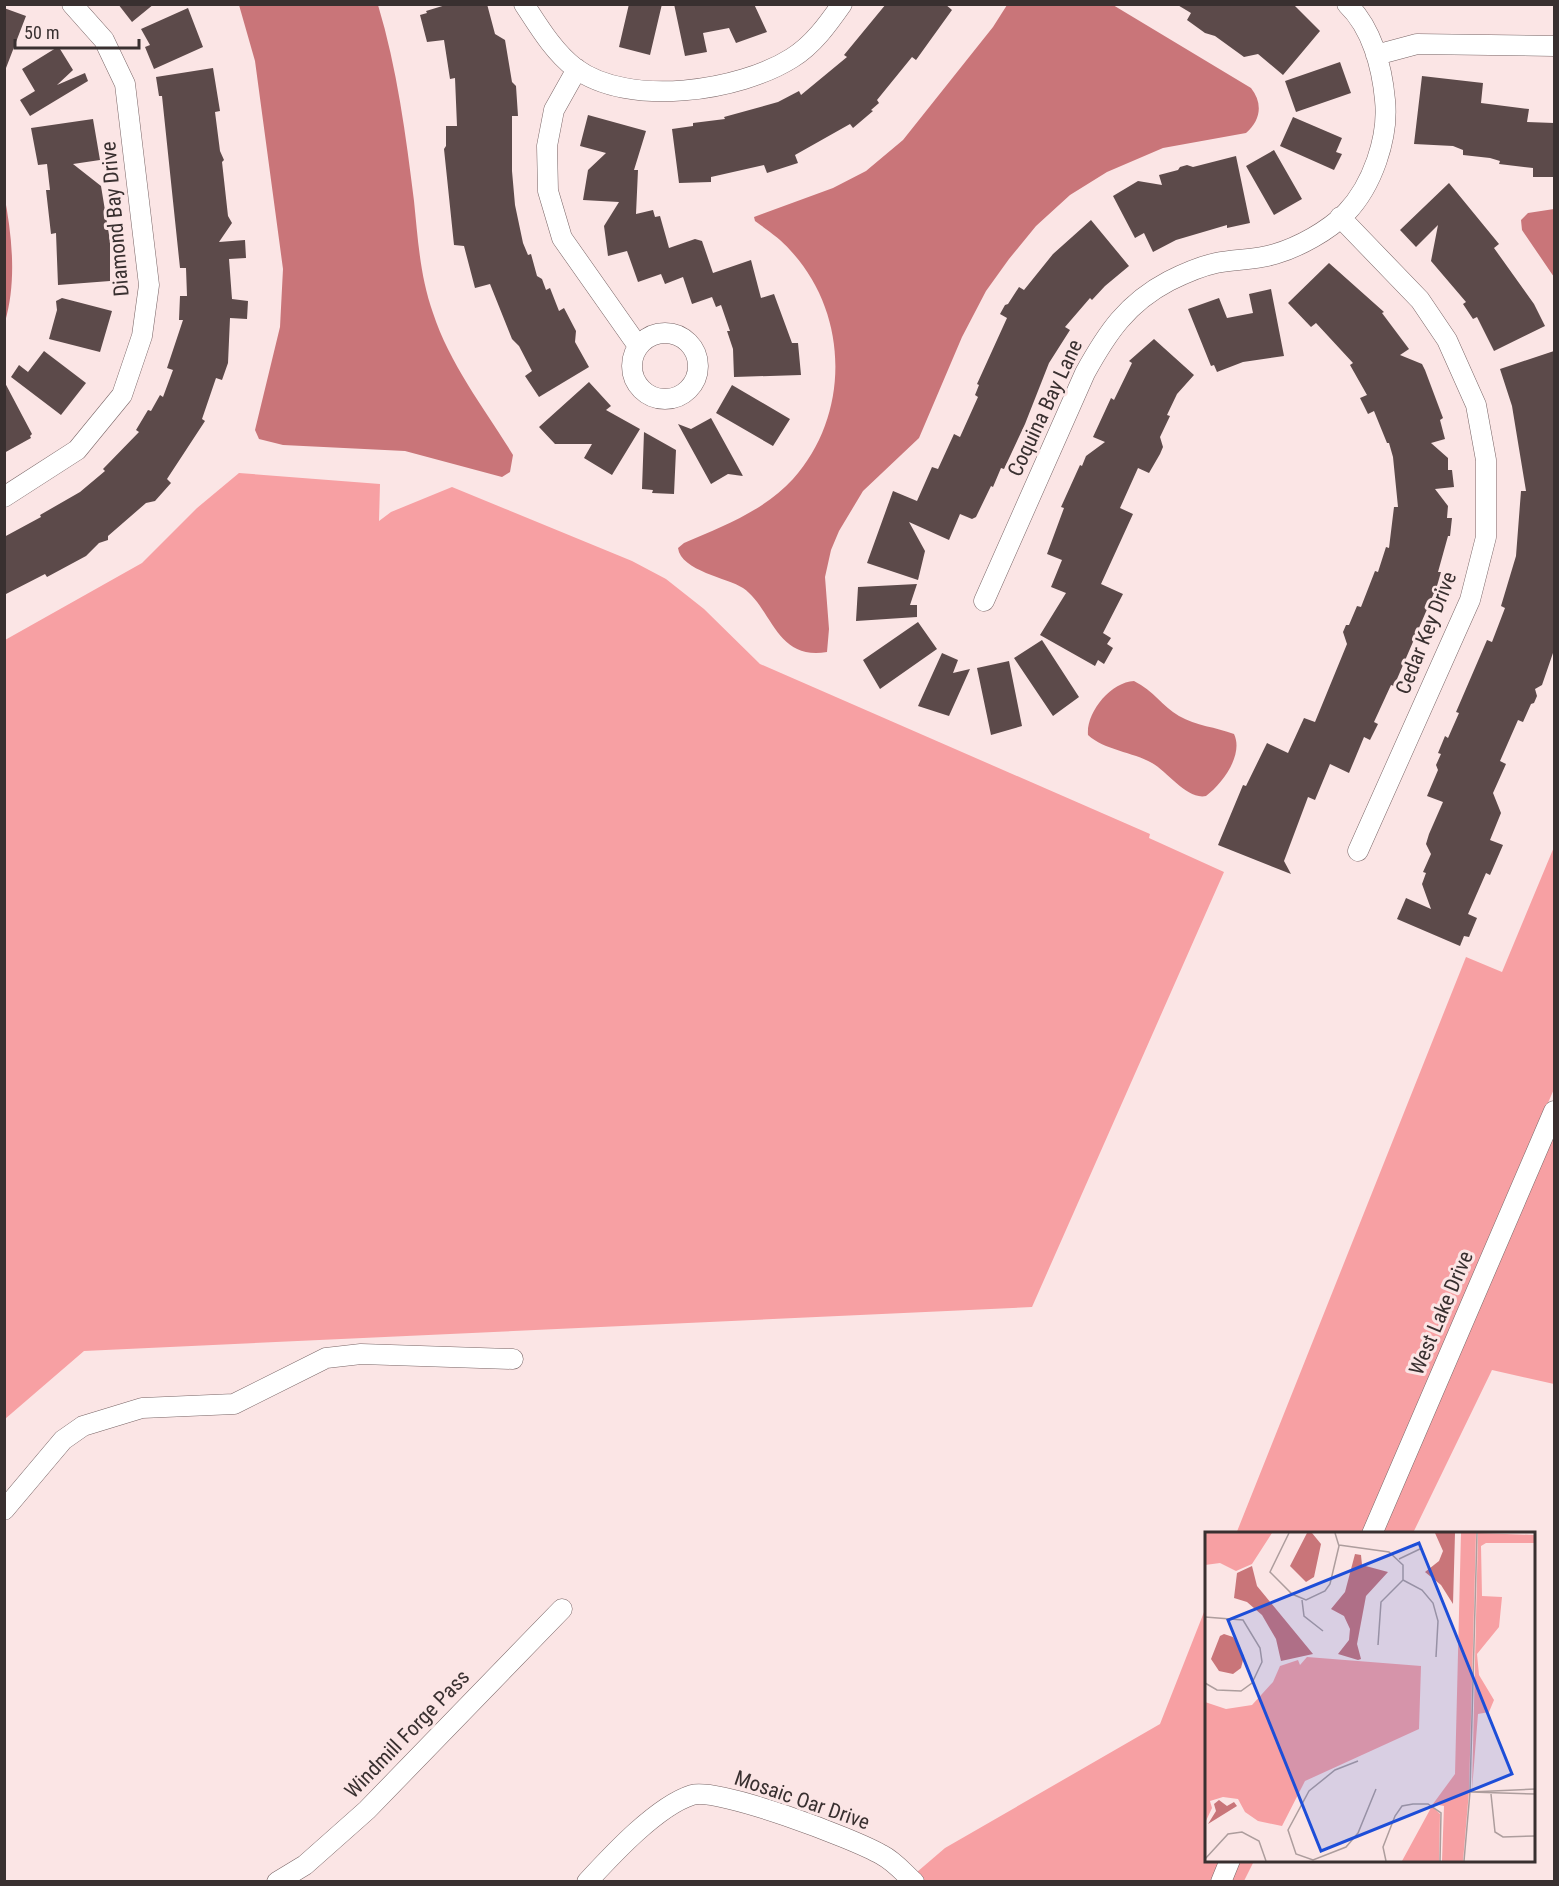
<svg xmlns="http://www.w3.org/2000/svg" width="1559" height="1886" viewBox="0 0 1559 1886" font-family="'Roboto Condensed',sans-serif">
	<rect width="100%" height="100%" fill="#fbe5e5"/>
	<path fill="#f7a0a3" d="M 239,473 L 380,484 L 379,521 L 391,512 L 452,487 L 632,561 L 666,579 L 704,609 L 760,664 L 1150,834 L 1149,838 L 1224,872 L 1032,1307 L 84,1351 L 5,1419 L 5,640 L 142,563 L 197,508 Z
		M 1554,847 L 1554,1089 L 1362,1533 L 1236,1534 L 1466,957 L 1502,972 Z
		M 1554,1132 L 1554,1384 L 1492,1370 L 1413,1533 L 1381,1534 Z
		M 1206,1607 L 1206,1860 L 1221,1861 L 1211,1881 L 926,1882 L 917,1872 L 945,1848 L 1160,1724 Z
		M 1239,1861 L 1254,1861 L 1244,1881 L 1230,1882 Z"/>
	<path fill="#c97579" d="M 239,5 L 378,5 C 397,68 406,136 414,201 C 418,240 420,276 433,313 C 450,365 485,409 513,455 L 510,472 L 502,477 L 405,451 L 283,445 L 259,439 L 255,430 L 280,327 L 283,269 L 255,61 Z
		M 1007,5 L 1113,5 L 1251,88 C 1263,103 1261,120 1246,133 L 1163,148 L 1107,172 L 1070,195 L 1036,226 L 1009,259 L 986,291 L 962,337 L 919,438 L 863,491 L 839,531 L 831,550 L 825,577 L 829,629 L 827,652 C 776,661 772,608 743,588 C 728,578 681,571 678,548 L 684,543 C 723,526 764,511 793,479 C 851,414 849,313 790,250 C 781,239 767,230 755,221 L 754,217 L 833,188 L 866,171 L 903,140 L 993,27 Z
		M 4,194 C 12,235 17,281 5,322 Z
		M 1554,209 L 1554,277 L 1522,230 L 1521,220 L 1528,213 Z
		M 1134,681 C 1154,691 1162,706 1179,716 C 1196,726 1216,727 1234,734 C 1244,755 1222,784 1206,796 C 1187,800 1168,772 1152,763 C 1133,752 1104,750 1088,735 C 1086,712 1111,682 1134,681 Z"/>
	<path fill="#5c4a4a" d="M 118,4 L 154,4 L 132,22 Z
		M 449,4 L 487,4 L 495,34 L 505,40 L 512,82 L 516,86 L 518,116 L 512,116 L 512,171 L 515,205 L 523,243 L 528,255 L 531,254 L 537,276 L 542,279 L 546,290 L 550,288 L 559,311 L 564,308 L 576,331 L 575,342 L 589,367 L 539,397 L 525,376 L 532,371 L 519,346 L 512,339 L 490,284 L 475,288 L 464,246 L 454,245 L 444,149 L 446,146 L 446,126 L 457,126 L 455,78 L 450,79 L 444,40 L 427,42 L 420,15 L 427,13 L 426,11 Z
		M 629,4 L 662,4 L 650,55 L 619,47 Z
		M 674,4 L 754,4 L 767,32 L 736,43 L 729,28 L 703,33 L 707,52 L 685,56 Z
		M 886,4 L 945,4 L 952,10 L 916,60 L 912,57 L 877,100 L 879,103 L 871,110 L 873,111 L 853,128 L 850,124 L 795,155 L 798,163 L 767,173 L 764,165 L 711,177 L 711,182 L 679,183 L 672,129 L 693,126 L 693,123 L 725,119 L 724,117 L 778,102 L 799,91 L 801,95 L 847,57 L 844,55 Z
		M 1176,4 L 1293,4 L 1320,31 L 1283,75 L 1258,54 L 1244,57 L 1215,36 L 1205,33 L 1187,20 L 1191,13 Z
		M 4,8 L 26,16 L 6,68 L 4,68 Z
		M 188,8 L 203,47 L 154,69 L 145,47 L 150,45 L 141,29 Z
		M 56,48 L 60,49 L 73,70 L 57,85 L 85,73 L 88,81 L 30,116 L 20,100 L 35,91 L 22,69 Z
		M 1340,62 L 1351,93 L 1296,112 L 1285,81 Z
		M 213,68 L 220,111 L 215,112 L 220,151 L 224,160 L 222,162 L 228,216 L 232,223 L 219,242 L 245,240 L 246,258 L 229,259 L 232,299 L 248,301 L 247,319 L 230,318 L 228,363 L 222,380 L 216,378 L 202,419 L 205,421 L 167,479 L 171,483 L 155,501 L 146,503 L 108,536 L 108,540 L 99,543 L 86,556 L 47,577 L 45,574 L 4,595 L 4,537 L 41,517 L 40,515 L 80,492 L 105,471 L 103,469 L 139,432 L 136,430 L 148,410 L 151,411 L 160,395 L 163,397 L 173,370 L 167,368 L 183,320 L 179,320 L 180,296 L 187,296 L 186,268 L 180,268 L 162,96 L 159,96 L 156,77 Z
		M 1422,76 L 1483,83 L 1481,103 L 1529,109 L 1527,122 L 1554,123 L 1554,177 L 1533,177 L 1533,168 L 1499,164 L 1500,161 L 1490,158 L 1463,155 L 1463,150 L 1453,146 L 1414,144 Z
		M 588,115 L 646,131 L 634,170 L 638,170 L 636,214 L 653,210 L 655,217 L 660,216 L 669,248 L 695,239 L 702,241 L 713,273 L 751,260 L 761,298 L 774,294 L 792,343 L 798,343 L 801,375 L 734,377 L 733,349 L 727,331 L 730,331 L 721,305 L 716,307 L 712,297 L 692,304 L 683,277 L 665,284 L 661,274 L 638,282 L 627,251 L 608,256 L 604,226 L 619,202 L 583,200 L 588,170 L 606,153 L 580,146 Z
		M 1293,117 L 1342,138 L 1336,152 L 1342,154 L 1334,170 L 1280,146 Z
		M 93,119 L 100,160 L 73,164 L 101,186 L 110,241 L 110,281 L 58,285 L 56,233 L 51,234 L 46,190 L 50,190 L 47,164 L 38,165 L 31,128 Z
		M 1274,150 L 1302,199 L 1274,215 L 1246,166 Z
		M 1236,156 L 1250,223 L 1227,228 L 1227,225 L 1176,240 L 1153,252 L 1144,233 L 1135,238 L 1113,196 L 1138,181 L 1162,185 L 1159,175 L 1178,170 L 1180,167 L 1187,165 L 1193,167 Z
		M 1449,183 L 1499,244 L 1494,248 L 1534,304 L 1545,326 L 1494,351 L 1477,317 L 1473,319 L 1463,304 L 1466,302 L 1431,261 L 1438,225 L 1416,247 L 1400,230 Z
		M 1091,220 L 1129,266 L 1105,286 L 1092,300 L 1090,298 L 1065,327 L 1070,330 L 1049,363 L 1025,424 L 1004,469 L 1001,468 L 993,487 L 991,486 L 976,517 L 972,519 L 960,514 L 949,540 L 909,522 L 925,551 L 918,580 L 867,563 L 893,491 L 917,501 L 932,467 L 938,469 L 954,434 L 960,437 L 978,397 L 975,395 L 979,385 L 977,384 L 1007,318 L 1000,314 L 1005,305 L 1008,304 L 1019,287 L 1024,290 L 1053,254 Z
		M 1329,263 L 1384,312 L 1382,313 L 1409,349 L 1400,355 L 1422,364 L 1425,370 L 1443,418 L 1440,420 L 1445,439 L 1431,443 L 1448,458 L 1448,470 L 1452,470 L 1454,487 L 1435,489 L 1448,506 L 1447,518 L 1452,518 L 1450,536 L 1448,536 L 1438,572 L 1441,572 L 1437,586 L 1394,686 L 1391,685 L 1374,722 L 1378,724 L 1370,740 L 1364,737 L 1349,773 L 1330,764 L 1315,800 L 1308,797 L 1284,861 L 1291,874 L 1218,845 L 1243,785 L 1246,786 L 1267,743 L 1288,753 L 1304,718 L 1315,722 L 1347,644 L 1343,632 L 1346,625 L 1349,625 L 1357,606 L 1361,607 L 1375,571 L 1378,572 L 1386,547 L 1389,548 L 1394,507 L 1398,507 L 1393,457 L 1389,443 L 1387,443 L 1374,411 L 1368,414 L 1360,398 L 1367,395 L 1350,365 L 1353,363 L 1316,323 L 1311,327 L 1288,303 Z
		M 1271,289 L 1284,356 L 1243,362 L 1217,372 L 1214,365 L 1211,366 L 1188,309 L 1219,298 L 1227,318 L 1253,313 L 1249,294 Z
		M 62,298 L 112,311 L 100,352 L 49,339 L 57,310 L 56,301 Z
		M 1154,339 L 1194,375 L 1177,394 L 1167,415 L 1170,416 L 1160,437 L 1163,447 L 1160,454 L 1149,473 L 1138,468 L 1120,508 L 1133,514 L 1101,584 L 1123,594 L 1103,633 L 1111,638 L 1107,644 L 1113,648 L 1104,664 L 1098,660 L 1095,666 L 1040,635 L 1066,593 L 1051,587 L 1062,560 L 1047,554 L 1064,508 L 1061,507 L 1080,465 L 1082,466 L 1086,456 L 1105,442 L 1093,437 L 1111,398 L 1114,400 L 1132,363 L 1129,361 Z
		M 44,351 L 86,383 L 61,415 L 11,377 L 19,365 L 28,372 Z
		M 1554,351 L 1554,650 L 1542,685 L 1535,689 L 1537,696 L 1534,703 L 1531,704 L 1523,722 L 1518,720 L 1500,761 L 1506,764 L 1493,793 L 1501,813 L 1490,840 L 1503,845 L 1490,875 L 1486,873 L 1468,914 L 1477,918 L 1469,937 L 1464,936 L 1460,946 L 1397,919 L 1406,898 L 1431,909 L 1422,884 L 1426,873 L 1423,872 L 1431,854 L 1426,844 L 1429,834 L 1443,802 L 1427,796 L 1438,770 L 1436,765 L 1441,754 L 1438,753 L 1445,736 L 1448,738 L 1459,713 L 1456,712 L 1487,640 L 1492,642 L 1505,608 L 1501,606 L 1516,556 L 1521,491 L 1526,491 L 1512,406 L 1500,369 Z
		M 4,381 L 32,434 L 30,436 L 31,438 L 4,453 Z
		M 589,382 L 611,406 L 606,410 L 640,429 L 612,475 L 584,458 L 592,444 L 555,444 L 539,427 Z
		M 732,385 L 790,419 L 773,446 L 716,413 Z
		M 711,418 L 743,476 L 728,474 L 711,484 L 678,424 L 691,429 Z
		M 644,432 L 676,450 L 674,494 L 652,493 L 653,490 L 642,489 Z
		M 917,584 L 910,605 L 917,605 L 917,617 L 856,621 L 858,587 Z
		M 918,622 L 937,649 L 880,689 L 863,660 Z
		M 1042,640 L 1079,697 L 1053,716 L 1014,658 Z
		M 942,653 L 958,660 L 953,673 L 970,669 L 949,716 L 918,706 Z
		M 1009,661 L 1022,726 L 991,735 L 977,668 Z"/>
	<g fill="none" stroke-linecap="round" stroke-linejoin="round">
		<g stroke="#796566" stroke-width="21">
			<path id="minor" d="M 524,4 C 539,27 554,52 575,68 C 629,108 740,91 792,58 C 813,45 828,24 842,4
				M 1376,55 L 1417,44 L 1554,46
				M 577,69 L 554,110 L 547,146 L 548,191 L 562,238 L 638,346
				M 1340,217 L 1420,300 L 1447,340 L 1476,405 L 1486,460 L 1486,537 L 1470,600 L 1358,851
				M632 366a33 33 0 1 1 66 0a33 33 0 1 1-66 0Z
				M 4,497 L 77,450 L 122,395 L 142,336 L 149,285 L 125,84 L 104,40 L 72,4
				M 984,601 L 1085,373 C 1107,333 1127,303 1169,281 C 1183,274 1202,266 1216,263 C 1236,259 1256,260 1275,254 C 1299,247 1328,231 1346,213 C 1372,186 1389,138 1385,100 C 1382,67 1372,28 1347,4
				M 4,1510 L 63,1440 L 83,1426 L 142,1408 L 234,1404 L 326,1358 L 361,1354 L 513,1359
				M 1372,1534 L 1554,1111
				M 277,1882 L 305,1865 L 367,1810 L 562,1609
				M 587,1882 C 612,1855 657,1806 692,1795 C 718,1787 855,1839 882,1855 C 894,1861 904,1873 914,1882
				M 1221,1882 L 1230,1860"/>
		</g>
		<use href="#minor" stroke="#fff" stroke-width="20"/>
	</g>
	<g text-anchor="middle" dominant-baseline="central" stroke-width="6" stroke-linejoin="round" paint-order="stroke">
		<g font-size="21" fill="#393030" stroke="#fbe5e5">
			<text transform="translate(115 219) rotate(-95)">Diamond Bay Drive</text>
			<text transform="translate(1045 408) rotate(-65)">Coquina Bay Lane</text>
			<text transform="translate(1426 633) rotate(-68)">Cedar Key Drive</text>
			<text transform="translate(1441 1313) rotate(-67)">West Lake Drive</text>
			<text transform="translate(407 1734) rotate(-46)">Windmill Forge Pass</text>
			<text transform="translate(802 1800) rotate(19)">Mosaic Oar Drive</text>
		</g>
	</g>
	<g transform="translate(1205 1532)">
		<rect width="330" height="330" fill="#fbe5e5"/>
		<path d="M 0,1 L 67,1 L 47,32 L 31,39 L 15,31 L 0,33 ZM 256,1 L 271,1 L 264,259 L 258,329 L 237,329 L 239,274 L 228,272 L 250,242 ZM 273,1 L 330,3 L 330,11 L 281,11 L 276,14 L 277,64 L 297,65 L 294,95 L 272,122 L 274,143 L 289,168 L 284,180 L 273,182 L 267,258 ZM 102,125 L 216,134 L 214,197 L 100,249 L 77,294 L 53,289 L 40,280 L 33,267 L 18,265 L 5,269 L 7,276 L 0,291 L 0,170 L 21,177 L 47,173 L 68,150 L 75,134 L 93,128 L 95,133 ZM 227,274 L 235,282 L 234,329 L 197,329 Z" fill="#f7a0a3"/>
		<path d="M 102,1 L 107,1 L 116,12 L 109,45 L 101,50 L 85,34 ZM 230,1 L 250,1 L 248,72 L 236,53 L 220,40 L 234,29 L 238,19 ZM 150,22 L 156,23 L 157,33 L 183,40 L 161,64 L 152,112 L 156,127 L 153,128 L 133,122 L 144,108 L 145,97 L 139,84 L 126,77 L 140,60 ZM 47,34 L 52,54 L 108,122 L 76,129 L 71,107 L 57,83 L 42,70 L 29,66 L 32,41 ZM 19,102 L 28,105 L 39,124 L 36,136 L 28,142 L 14,139 L 6,127 L 15,104 ZM 14,268 L 22,274 L 29,270 L 32,274 L 3,292 L 11,279 L 9,272 Z" fill="#c97579"/>
		<path fill="none" stroke="#ad9d9d" stroke-width="1.5" d="M 84,1 L 65,40 L 87,62 L 101,68 L 120,59 L 125,52 L 134,14 L 130,1M 134,13 L 184,20 L 198,33 L 198,48 L 176,70 L 173,113M 194,27 L 217,16M 198,48 L 217,58 L 228,71 L 233,89 L 231,125M 97,68 L 99,84 L 118,99M 0,85 L 38,88 L 55,116 L 57,130 L 47,151 L 36,159 L 12,158 L 0,151M 153,229 L 130,238 L 104,259 L 83,298 L 91,322 L 108,328 L 141,315 L 153,301 L 171,257M 266,260 L 330,257M 266,260 L 330,262M 286,262 L 290,300 L 298,305 L 330,304M 0,327 L 23,302 L 37,300 L 54,309 L 61,329M 181,329 L 178,315 L 190,284 L 197,274 L 208,272 L 223,272 L 236,281 L 235,329M 259,329 L 265,260 L 272,1"/>
		<path fill="#1d4ed8" fill-opacity="0.15" stroke="#1d4ed8" stroke-width="3" d="M 214,11 L 307,242 L 116,319 L 23,88 Z"/>
		<rect width="330" height="330" fill="none" stroke="#393030" stroke-width="3"/>
	</g>
	<rect width="1559" height="1886" fill="none" stroke="#393030" stroke-width="12"/>
	<path d="M15 39v9h124v-9" fill="none" stroke="#393030" stroke-width="3"/>
	<text x="24" y="39" font-size="18" fill="#393030" stroke="#fbe5e5" stroke-width="4.5" paint-order="stroke">50 m</text>
</svg>
